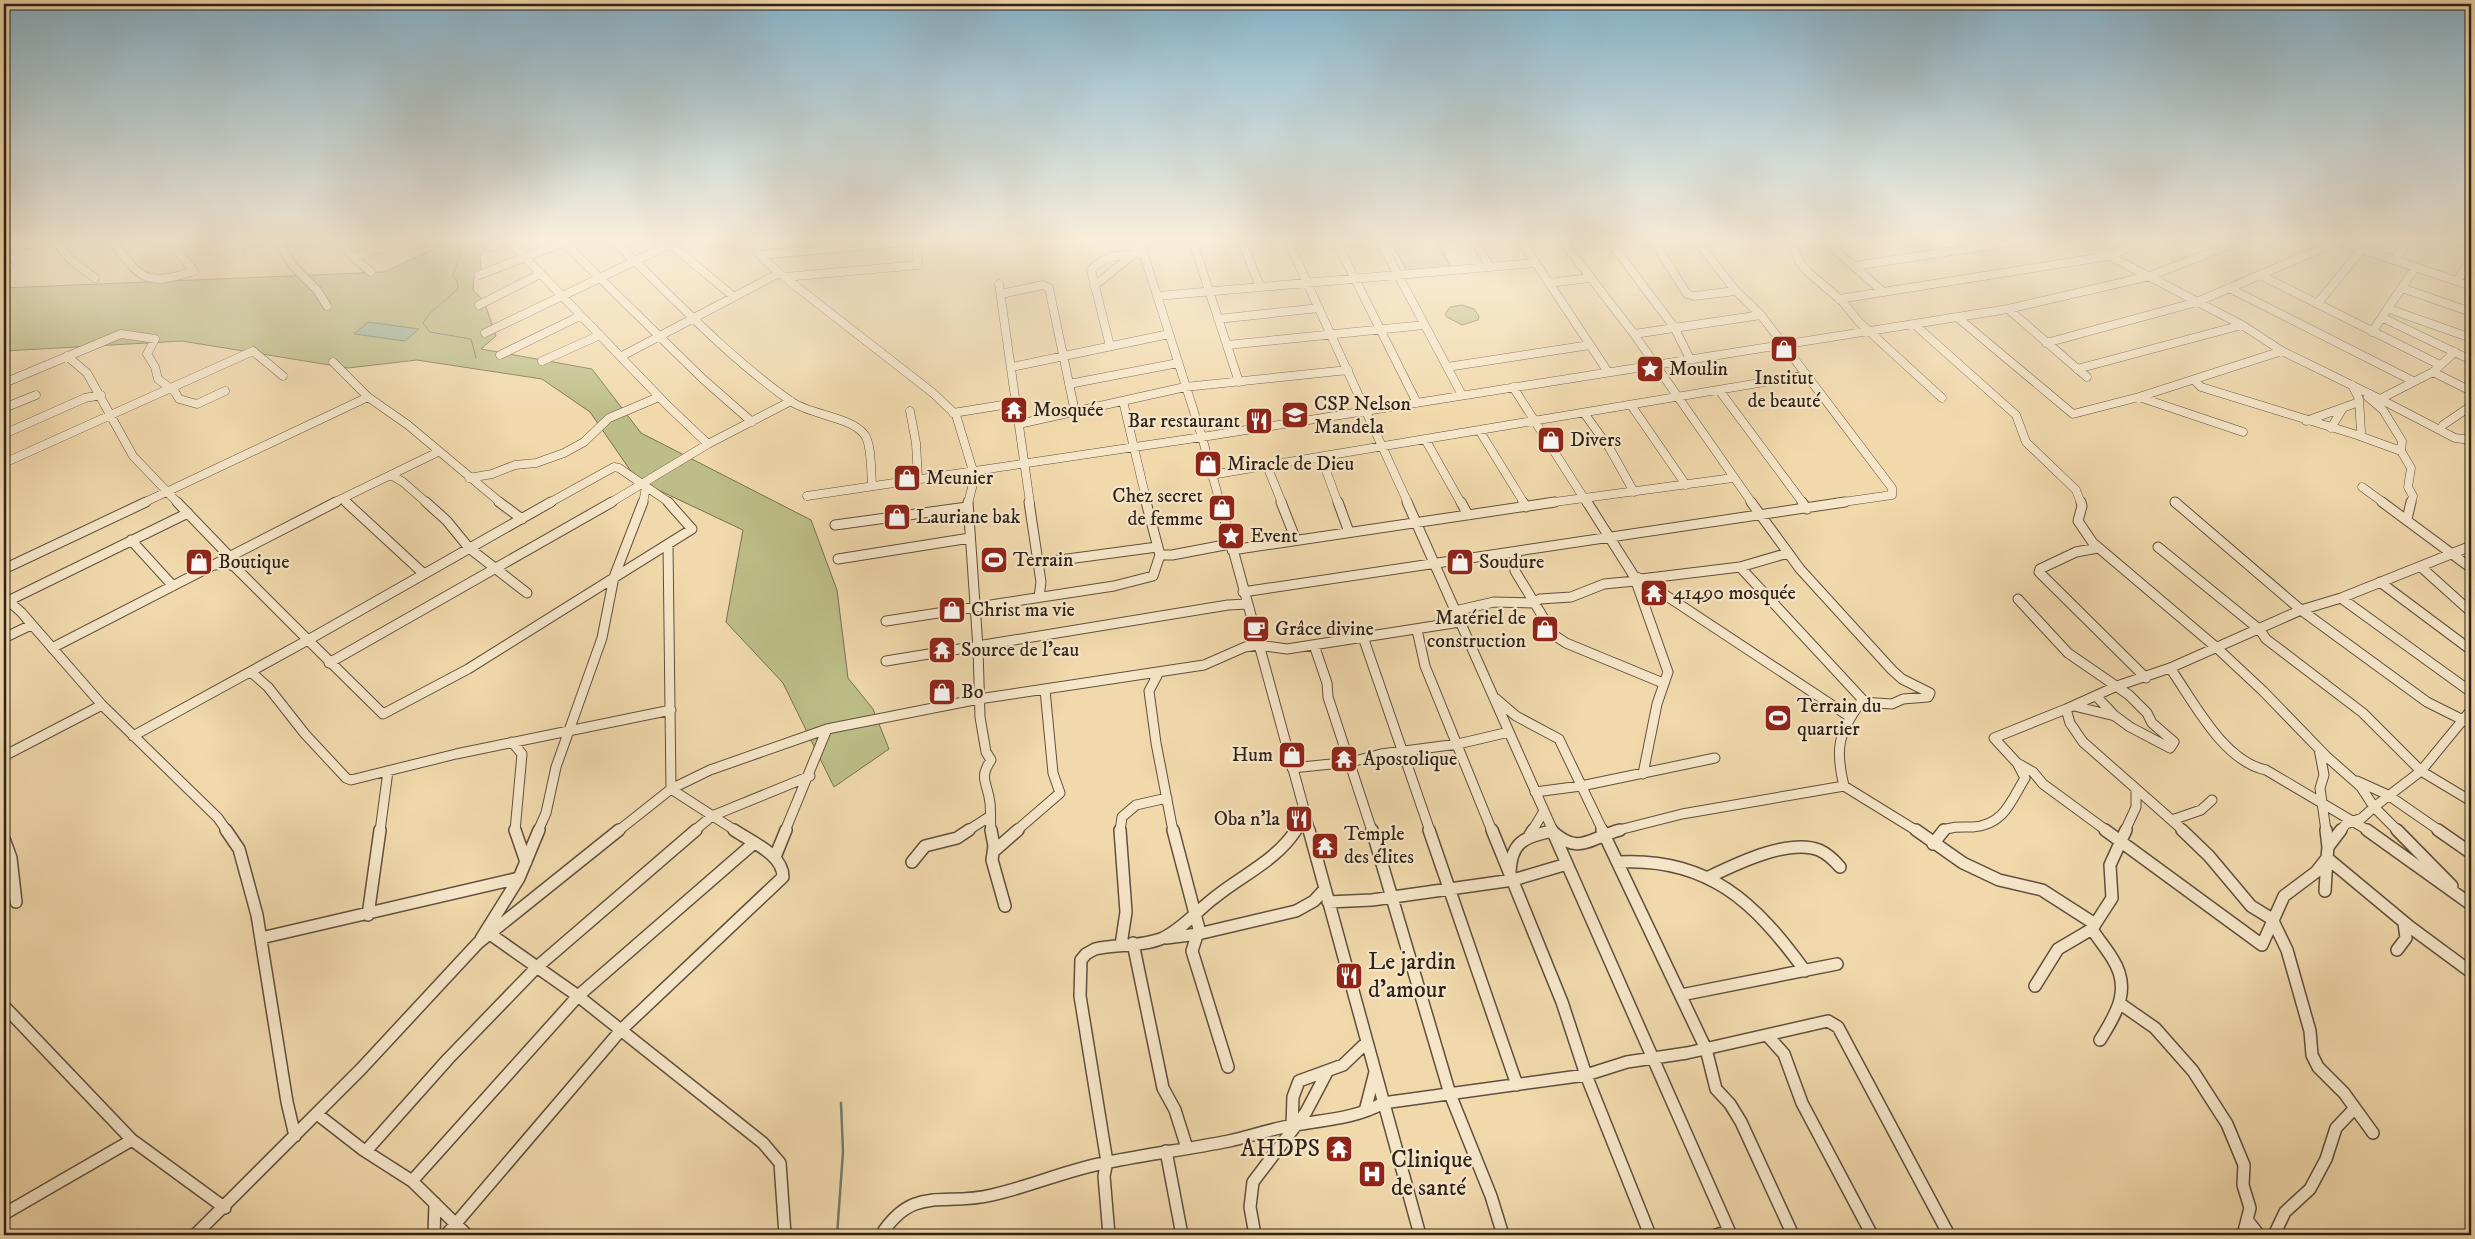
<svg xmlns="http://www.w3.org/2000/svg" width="2475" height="1239" viewBox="0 0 2475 1239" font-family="'IM FELL DW Pica',serif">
	<rect width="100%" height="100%" fill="#f1d9ac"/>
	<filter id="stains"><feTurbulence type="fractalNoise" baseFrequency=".004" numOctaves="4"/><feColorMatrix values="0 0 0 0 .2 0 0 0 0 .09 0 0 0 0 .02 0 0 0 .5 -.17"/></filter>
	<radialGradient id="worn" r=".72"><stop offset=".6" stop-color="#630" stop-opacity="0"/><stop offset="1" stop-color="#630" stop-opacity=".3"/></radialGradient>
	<path fill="#bdbe87" stroke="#767050" d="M 442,239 L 485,239 L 488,243 L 480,257 L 481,270 L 474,277 L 473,290 L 484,301 L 496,336 L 481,349 L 592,369 L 641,433 L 811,520 L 837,590 L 848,678 L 873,709 L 889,749 L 834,787 L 783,683 L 726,622 L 743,530 L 637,480 L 590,412 L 542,379 L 417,360 L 348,368 L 182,341 L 4,351 L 4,288 L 384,272 L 442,245 Z
		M 1390,239 L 1436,239 L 1451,267 L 1407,272 Z
		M 1462,305 L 1474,309 L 1479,316 L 1478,320 L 1462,325 L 1447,317 L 1445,314 L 1450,307 Z"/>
	<path fill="#9bbaa7" stroke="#6f7d6e" d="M 368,322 L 419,329 L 405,341 L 354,334 Z"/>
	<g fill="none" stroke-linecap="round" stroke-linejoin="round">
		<path stroke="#6f7d6e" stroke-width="1" d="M 470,239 L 462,248 L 453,276 L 457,281 L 458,289 L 430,313 L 423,323 L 430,332 L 471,339 L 476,358"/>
		<path stroke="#6f7d6e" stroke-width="2.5" d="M 837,1235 L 843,1152 L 841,1103"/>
		<g stroke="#5f4f3e" stroke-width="9">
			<path id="minor-far2" d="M 110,239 C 141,277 142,288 194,271 L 168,239
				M 222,239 L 239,254
				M 277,239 L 293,266 L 317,290 L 327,306
				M 334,239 L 354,258 L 406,239
				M 378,239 L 385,247
				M 512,239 L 514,246 L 668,406 L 708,444
				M 560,239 L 703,379 L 752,422
				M 612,239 C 670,294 726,356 792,402 C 812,415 850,417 864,434 C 872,443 871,474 872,486
				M 664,239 L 733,296
				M 743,239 L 779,273 L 933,393 L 956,415 L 973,471 L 974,480 L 968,503
				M 1139,239 L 1202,437 L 1220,503
				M 1192,239 L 1239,382
				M 1241,239 L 1260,287
				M 1287,239 L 1408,503
				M 1335,239 L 1417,403
				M 1379,239 L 1462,395
				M 1473,239 L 1490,267
				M 1520,239 L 1608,372
				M 1561,239 L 1634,334 L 1752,503
				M 1608,239 L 1674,327 L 1690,359
				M 1652,239 L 1687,294 L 1694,296 L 1736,291
				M 1695,239 L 1736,291 L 1761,315 L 1892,488 L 1892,495 L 1836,503
				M 1790,239 L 1800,263 L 1808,272 L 1843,302 L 1859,322 L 1942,398
				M 1823,239 L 1881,290
				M 2077,239 L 2242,325 L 2282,351 L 2380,399 L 2433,372 L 2455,352
				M 2465,239 L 2471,241
				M 2335,240 L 2471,286
				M 1474,241 L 1498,239
				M 56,242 L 72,261 L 95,278
				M 725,245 L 736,239
				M 4,246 L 88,239
				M 489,247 L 511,241
				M 843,247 L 855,239
				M 760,255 L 938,239
				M 4,258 L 9,266 L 4,270
				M 354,258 L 371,272
				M 2394,260 L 2409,239
				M 1854,266 L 2032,239
				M 479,275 L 572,239
				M 2260,275 L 2440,365
				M 785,277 L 918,265 L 916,239
				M 2457,281 L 2471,260
				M 1549,283 L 1589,278
				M 999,284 L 1030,503
				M 1094,286 L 1134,254 L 1148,239
				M 2229,288 L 2413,381
				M 2402,288 L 2471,312
				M 1001,294 L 1043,285 L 1049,288 L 1075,412
				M 1157,296 L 1535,263
				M 1839,299 L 2109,256 L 2149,239
				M 2317,304 L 2362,249
				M 479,305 L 540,274
				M 2008,309 L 2087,377
				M 2389,309 L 2471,338
				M 1957,317 L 2073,414 L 2139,397 L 2282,351
				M 2383,318 L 2471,360
				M 1218,319 L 1319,308
				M 1914,324 L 2016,415 L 2026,442 L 2076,490 L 2081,503
				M 2372,332 L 2415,268
				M 485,333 L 681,239
				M 1634,334 L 1761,315
				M 2046,343 L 2197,302 L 2339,241
				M 1227,345 L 1424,325
				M 1110,346 L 1091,270 C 1104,254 1125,255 1144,253
				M 500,355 L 580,316
				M 67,356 L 87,373 L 133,456 L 178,503
				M 622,356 L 779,273
				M 542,361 L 600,335
				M 333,362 L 368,397
				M 1012,367 L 1169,334
				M 1447,367 L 1590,345
				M 2077,369 L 2242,325
				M 2433,372 L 2471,391
				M 2194,380 L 2201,387 L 2357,435 L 2361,432 L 2359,399 L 2352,385
				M 4,383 L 121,334 L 155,339 L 147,354 L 155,367 L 158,379 L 175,392 L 179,399 L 197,404 L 225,391
				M 1069,384 L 1178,363
				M 1513,387 L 1587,503
				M 1719,390 L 1803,503
				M 2139,397 L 2243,432
				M 2368,397 L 2383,410 L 2402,441 L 2401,451 L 2411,468 L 2408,487 L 2413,496 L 2411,503
				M 2380,399 L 2455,438 L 2471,440
				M 1123,401 L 1147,503
				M 1631,405 L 1686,485
				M 4,408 L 36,395
				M 910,411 L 916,443 L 918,479
				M 953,413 L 1015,403
				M 1584,413 L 1610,449 L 1634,492
				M 2306,421 L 2359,402
				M 1019,424 L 1185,387 L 1348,370
				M 2443,425 L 2471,406
				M 2331,428 L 2343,408
				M 1479,430 L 1524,503
				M 4,434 L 85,398 L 101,395
				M 2357,435 L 2401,451
				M 1425,439 L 1461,503
				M 1321,457 L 1338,503
				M 4,463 L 253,351 L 283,376
				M 1267,466 L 1282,503
				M 391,475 L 403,482 L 427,503
				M 1211,475 L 1807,375
				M 469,478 L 492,474 L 515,465 L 536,463 L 564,453 L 584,442 L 609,418 L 659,397
				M 2362,487 L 2384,503
				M 807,496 L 1202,437 L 2008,309 L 2150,276 L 2245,239
				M 343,499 L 348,503
				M 2175,502 L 2177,503
				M 143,503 L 368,397 L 408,425 L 501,503
				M 333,503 L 438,452
				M 549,503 L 614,467 L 619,468 L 670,503
				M 610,503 L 708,444 L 791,401
				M 643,503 L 646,487
				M 1547,503 L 1733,478"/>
		</g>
		<g stroke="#5f4f3e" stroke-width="11">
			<path id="minor-far1" d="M 177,502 L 230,557
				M 346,502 L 424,574
				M 426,502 L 447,521 L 469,548 L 527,593
				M 499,502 L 522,519
				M 968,502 L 978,648 L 980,717 L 986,752 L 991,760 C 978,779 988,783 990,803 C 991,812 990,821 991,831
				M 1029,502 L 1041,582 L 1039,597
				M 1220,502 L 1310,831
				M 1281,502 L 1296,540
				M 1338,502 L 1349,532
				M 1407,502 L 1553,831
				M 1461,502 L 1468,515
				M 1523,502 L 1526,507
				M 1587,502 L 1634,576 L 1641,579 L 1740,567 L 1788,553
				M 1751,502 L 1800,569 L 1892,670 L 1902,679 L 1930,693 L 1928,697 L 1903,699 L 1892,704 L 1861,702 C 1838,733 1835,749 1844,786
				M 1802,502 L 1807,509
				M 2081,502 L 2082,506 L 2078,521 L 2093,543 L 2217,648 L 2263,691 L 2326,756 L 2361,787 L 2374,807 L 2362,818 L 2346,824 L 2340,831
				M 2175,502 L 2301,610 L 2427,702 L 2471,724
				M 2382,502 L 2471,568
				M 2407,519 L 2411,502
				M 835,525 L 967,507
				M 131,540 L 173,586
				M 668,544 L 671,789 L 736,831
				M 2158,547 L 2260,630 L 2266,639 L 2363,713 L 2421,771 L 2471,801
				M 2098,548 L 2076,552 L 2040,569 L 2039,572 L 2146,678
				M 1232,550 L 1555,502
				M 1517,552 L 1515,571 L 1554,635 L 1566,643 L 1663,683
				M 1160,555 L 1172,555 L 1230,544
				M 838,559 L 970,538
				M 1038,563 L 1157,547
				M 214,565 L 229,564 L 235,567 L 308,640
				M 1740,567 L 1864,701
				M 2421,567 L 2471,612
				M 4,569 L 146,502
				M 1634,576 L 1668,672 L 1657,704 L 1643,774
				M 1641,579 L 1850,717
				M 2380,582 L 2471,650
				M 1243,592 L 1845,502
				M 4,597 L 21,612 L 102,705 L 218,818 L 227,831
				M 2341,598 L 2471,692
				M 2018,599 L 2068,653 L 2129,695 L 2147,713 L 2152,723 L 2174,742 L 2170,748 L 2130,727 L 2115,716 L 2074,706
				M 6,602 L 188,513
				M 1455,611 L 1494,602 L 1533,603 L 1540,599 L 1571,597 L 1604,584 L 1635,581
				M 886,621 L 1114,586 L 1153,576 L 1160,555 L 1146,502
				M 1417,630 L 1425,666 L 1492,831
				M 1363,637 L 1430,831
				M 4,638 L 31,625
				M 308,640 L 383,714 L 468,669 L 692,529 L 668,502
				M 308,640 L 551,502
				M 1314,645 L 1327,683 L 1328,697 L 1372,831
				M 52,648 L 336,502
				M 886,661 L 1228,605 L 1247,604
				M 329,663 L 612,502
				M 2170,668 C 2194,702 2223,761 2266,770 L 2369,831
				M 251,672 L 268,687 L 305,734 L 346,778 L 351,780 L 456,754 L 671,710
				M 1159,672 L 1149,691 L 1156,743 L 1173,831
				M 2096,696 L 2115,716
				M 1495,698 L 1516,716 L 1559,739 L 1603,831
				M 133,736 L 308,640
				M 512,742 L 522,754 L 515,831
				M 2319,749 L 2324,775 L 2320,788 L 2326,831
				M 4,756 L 102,705
				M 2017,763 L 2033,772 L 2043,784 L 2107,831
				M 1292,768 L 1351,762 L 1381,754 L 1458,744 L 1509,732
				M 2357,781 L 2388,795 L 2440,831
				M 1535,792 L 1581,786 L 1715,758
				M 2172,820 L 2201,810 L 2212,800
				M 380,831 L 388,771
				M 538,831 L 546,813 L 556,767 L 602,638 L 614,577 L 643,502
				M 618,831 L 671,789 L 710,770 L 827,729 L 979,699 L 1204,665 L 1245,647 L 1258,645 L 1287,649 L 1460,622
				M 694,831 L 712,816 L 810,776
				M 785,831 L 827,729
				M 967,831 L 989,817
				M 1016,831 L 1060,793 L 1053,773 L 1045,690
				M 1120,831 L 1122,817 L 1136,805 L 1167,798
				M 1295,831 L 1305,816
				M 1532,831 L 1544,811
				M 1550,831 L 1552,831
				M 1615,831 L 1682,814 L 1844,786 L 1917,831
				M 1942,831 C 1952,826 1962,827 1973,827 C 2004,825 2011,801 2025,778 L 2017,763 L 1994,738 L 2066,709
				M 2125,831 L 2136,807 L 2136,790
				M 2184,831 L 2083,742 L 2070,723 L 2066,709 L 2117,686 L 2170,668 L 2301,610 L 2341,598 L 2471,546
				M 2398,831 L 2374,807 L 2421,771 L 2471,710"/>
		</g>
		<g stroke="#5f4f3e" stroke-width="14">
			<path id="minor" d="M 226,830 L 239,849 L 257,915 L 287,1102 L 295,1136
				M 515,830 L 526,862
				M 991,830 L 994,846 L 992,860 L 1005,906
				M 1120,830 L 1126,912 L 1121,945
				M 1173,830 L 1199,929 L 1192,951 L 1228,1067
				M 1309,830 L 1420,1235
				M 1372,830 L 1450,1094 L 1491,1196 L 1503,1235
				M 1429,830 L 1517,1085
				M 1492,830 L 1562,1002 L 1586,1075 L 1650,1235
				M 1552,830 L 1731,1235
				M 1602,830 L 1706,1049 L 1716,1089 L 1730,1104 L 1741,1122 L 1793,1235
				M 1916,830 L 1963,863 L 1999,880 L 2042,890 L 2095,924
				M 2105,830 L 2262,945 L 2284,896 L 2316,872 L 2327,858 L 2328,847 L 2341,830
				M 2182,830 L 2209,856 L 2251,906 L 2272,919 L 2287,950 L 2310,1031 L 2312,1055 L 2318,1067 L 2344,1093 L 2373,1133
				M 2326,830 L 2328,847
				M 2367,830 L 2469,903
				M 2397,830 L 2452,886
				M 2438,830 L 2471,853
				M 1530,835 L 1533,830
				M 4,839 L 11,858 L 16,902
				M 1933,844 L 1944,830
				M 994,851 L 1018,830
				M 775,857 L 786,830
				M 912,862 L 925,846 L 957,838 L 969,830
				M 1618,862 C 1708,857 1755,902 1805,971
				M 1510,873 C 1511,842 1524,837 1552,831 C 1579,856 1589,838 1620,830
				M 1709,877 C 1736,864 1789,838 1819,850 C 1828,854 1834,860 1840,867
				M 2325,891 L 2327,858 L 2410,927 L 2471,972
				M 1328,902 L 1372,900 L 1513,880 L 1567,864
				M 368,915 L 380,830
				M 490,934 L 578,996 L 763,1143 L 780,1163 L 785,1235
				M 261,938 L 519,878
				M 1166,938 L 1198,934 L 1296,911 L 1314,901 L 1325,889
				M 481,939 L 519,878 L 539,830
				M 1133,943 L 1163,1088 L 1175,1110 L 1187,1148
				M 2397,950 L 2406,938 L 2404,923
				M 2035,986 L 2058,949 L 2092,929
				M 1681,995 L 1837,964
				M 2122,1005 L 2155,1028 L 2193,1071 L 2227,1124 L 2244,1165 L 2243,1185 L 2250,1208 L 2243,1235
				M 4,1006 L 132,1140 L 225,1208
				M 1767,1035 L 1784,1054 L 1802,1103 L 1872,1235
				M 2100,1040 C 2117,1013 2132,988 2112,958 C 2106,948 2098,939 2092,929 L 2112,898 L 2110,865 L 2126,830
				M 1365,1111 L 1375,1072
				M 317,1114 L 362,1149 L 412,1181 L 467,1235
				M 1292,1126 L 1293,1097 L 1299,1081 L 1343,1065 L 1367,1042
				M 366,1151 L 448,1059 L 537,967 L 696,830
				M 1166,1151 L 1182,1235
				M 412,1181 L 578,996 L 754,843
				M 4,1214 L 132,1140
				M 2248,1221 L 2259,1235
				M 195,1235 L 361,1069 L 478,943 L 619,830
				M 434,1235 L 435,1203
				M 446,1235 L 621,1030 L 783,877 C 783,854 751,842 734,830
				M 881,1235 C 914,1184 943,1207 992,1195 C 1032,1186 1069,1169 1109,1162 C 1149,1154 1189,1149 1229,1141 C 1247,1137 1265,1131 1284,1127 C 1317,1120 1354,1120 1383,1103 L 1586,1075 L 1627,1062 L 1687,1053 L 1828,1021 L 1838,1027 L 1949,1235
				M 1109,1235 L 1104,1176 L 1107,1162 L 1080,996 L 1081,960 L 1086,954 L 1095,949 C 1116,944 1142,947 1163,938 C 1182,929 1197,911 1214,898 C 1242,875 1276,861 1296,830
				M 1255,1235 L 1250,1207 L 1253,1182 L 1306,1112 L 1326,1074
				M 1716,1235 L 1729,1231
				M 2274,1235 L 2285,1212 L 2310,1189 L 2326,1159 L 2336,1128 L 2354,1109"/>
		</g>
		<use href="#minor-far2" stroke="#f6e6c9" stroke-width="8"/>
		<use href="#minor-far1" stroke="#f6e6c9" stroke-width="9"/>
		<use href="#minor" stroke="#f6e6c9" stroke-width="11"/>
	</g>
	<linearGradient id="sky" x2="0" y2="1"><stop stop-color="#89b6ce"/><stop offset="0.58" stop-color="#f9eeda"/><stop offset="1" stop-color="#f9eeda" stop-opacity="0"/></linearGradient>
	<rect width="2475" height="413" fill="url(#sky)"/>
	<defs>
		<g id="shop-square" transform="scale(1.4375)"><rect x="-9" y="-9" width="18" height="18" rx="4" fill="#8f2418" stroke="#f6e6c9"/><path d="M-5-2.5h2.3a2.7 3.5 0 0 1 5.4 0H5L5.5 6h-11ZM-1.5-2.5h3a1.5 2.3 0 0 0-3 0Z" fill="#fff"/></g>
		<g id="sight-square" transform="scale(1.4375)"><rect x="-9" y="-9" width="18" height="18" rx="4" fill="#8f2418" stroke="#f6e6c9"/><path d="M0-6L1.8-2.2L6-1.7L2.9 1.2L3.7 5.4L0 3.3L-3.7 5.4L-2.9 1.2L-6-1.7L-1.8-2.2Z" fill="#fff"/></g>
		<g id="temple-square" transform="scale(1.4375)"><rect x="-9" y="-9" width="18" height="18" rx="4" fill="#8f2418" stroke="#f6e6c9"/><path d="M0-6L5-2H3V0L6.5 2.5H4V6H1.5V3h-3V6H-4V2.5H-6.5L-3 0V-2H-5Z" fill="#fff"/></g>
		<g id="school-square" transform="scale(1.4375)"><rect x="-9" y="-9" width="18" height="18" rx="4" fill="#8f2418" stroke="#f6e6c9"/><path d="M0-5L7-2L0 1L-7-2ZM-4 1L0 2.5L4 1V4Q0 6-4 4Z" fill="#fff"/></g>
		<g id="restaurant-square" transform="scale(1.4375)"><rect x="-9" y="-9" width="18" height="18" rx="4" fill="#8f2418" stroke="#f6e6c9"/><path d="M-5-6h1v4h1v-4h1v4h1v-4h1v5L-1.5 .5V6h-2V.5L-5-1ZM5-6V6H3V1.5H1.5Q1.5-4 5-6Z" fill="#fff"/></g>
		<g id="stadium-square" transform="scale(1.4375)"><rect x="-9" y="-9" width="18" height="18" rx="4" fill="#8f2418" stroke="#f6e6c9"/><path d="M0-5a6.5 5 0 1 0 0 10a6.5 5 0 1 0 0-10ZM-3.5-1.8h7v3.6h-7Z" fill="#fff"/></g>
		<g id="cafe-square" transform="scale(1.4375)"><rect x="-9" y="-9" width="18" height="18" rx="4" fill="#8f2418" stroke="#f6e6c9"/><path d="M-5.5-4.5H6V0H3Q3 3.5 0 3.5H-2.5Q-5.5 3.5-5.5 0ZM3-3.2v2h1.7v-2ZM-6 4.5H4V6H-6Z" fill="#fff"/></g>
		<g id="hospital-square" transform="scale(1.4375)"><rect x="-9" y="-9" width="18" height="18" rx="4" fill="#8f2418" stroke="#f6e6c9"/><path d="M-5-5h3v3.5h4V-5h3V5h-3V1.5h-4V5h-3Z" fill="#fff"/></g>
	</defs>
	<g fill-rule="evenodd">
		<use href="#shop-square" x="1784" y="349"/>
		<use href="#sight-square" x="1650" y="369"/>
		<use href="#temple-square" x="1014" y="410"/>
		<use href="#school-square" x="1295" y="415"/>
		<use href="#restaurant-square" x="1259" y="421"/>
		<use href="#shop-square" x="1551" y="440"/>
		<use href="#shop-square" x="1208" y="464"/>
		<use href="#shop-square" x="907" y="478"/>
		<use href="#shop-square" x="1222" y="508"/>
		<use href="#shop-square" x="897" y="517"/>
		<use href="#sight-square" x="1231" y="536"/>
		<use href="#stadium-square" x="994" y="560"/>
		<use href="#shop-square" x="199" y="562"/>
		<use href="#shop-square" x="1460" y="562"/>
		<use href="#temple-square" x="1654" y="593"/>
		<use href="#shop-square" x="952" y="610"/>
		<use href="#cafe-square" x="1256" y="629"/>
		<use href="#shop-square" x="1545" y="629"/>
		<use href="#temple-square" x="942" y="650"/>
		<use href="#shop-square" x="942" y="692"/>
		<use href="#stadium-square" x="1778" y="718"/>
		<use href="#shop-square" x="1292" y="755"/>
		<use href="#temple-square" x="1344" y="759"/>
		<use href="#restaurant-square" x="1299" y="819"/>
		<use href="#temple-square" x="1325" y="846"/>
		<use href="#restaurant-square" x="1349" y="976"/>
		<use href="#temple-square" x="1339" y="1149"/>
		<use href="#hospital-square" x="1372" y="1174"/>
	</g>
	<g text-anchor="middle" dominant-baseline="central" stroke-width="4.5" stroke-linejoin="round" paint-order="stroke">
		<g font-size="20" fill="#2e2119" stroke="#f6e6c9" text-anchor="start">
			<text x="1669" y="369">Moulin</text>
			<text x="1784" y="378" text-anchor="middle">Institut<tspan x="1784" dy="23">de beauté</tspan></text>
			<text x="1314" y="404">CSP Nelson<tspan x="1314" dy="23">Mandela</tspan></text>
			<text x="1033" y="410">Mosquée</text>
			<text x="1240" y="421" text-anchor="end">Bar restaurant</text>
			<text x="1570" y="440">Divers</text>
			<text x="1227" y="464">Miracle de Dieu</text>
			<text x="926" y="478">Meunier</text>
			<text x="1203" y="496" text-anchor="end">Chez secret<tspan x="1203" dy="23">de femme</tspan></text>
			<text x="916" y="517">Lauriane bak</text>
			<text x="1250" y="536">Event</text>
			<text x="1013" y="560">Terrain</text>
			<text x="218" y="562">Boutique</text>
			<text x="1479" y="562">Soudure</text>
			<text x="1673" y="593">41490 mosquée</text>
			<text x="971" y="610">Christ ma vie</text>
			<text x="1526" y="618" text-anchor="end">Matériel de<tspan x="1526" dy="23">construction</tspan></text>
			<text x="1275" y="629">Grâce divine</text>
			<text x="961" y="650">Source de l'eau</text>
			<text x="961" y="692">Bo</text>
			<text x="1797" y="706">Terrain du<tspan x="1797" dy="23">quartier</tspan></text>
			<text x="1273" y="755" text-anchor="end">Hum</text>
			<text x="1363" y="759">Apostolique</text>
			<text x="1280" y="819" text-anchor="end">Oba n'la</text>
			<text x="1344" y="834">Temple<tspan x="1344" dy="23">des élites</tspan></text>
		</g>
		<g font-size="24" fill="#2e2119" stroke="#f6e6c9" text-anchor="start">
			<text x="1368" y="962">Le jardin<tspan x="1368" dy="28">d'amour</tspan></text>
			<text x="1320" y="1149" text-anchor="end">AHDPS</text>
			<text x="1391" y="1160">Clinique<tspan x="1391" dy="28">de santé</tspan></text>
		</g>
	</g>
	<rect width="2475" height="1239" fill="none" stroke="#f1d9ac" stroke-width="20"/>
	<rect x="5" y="5" width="2465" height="1229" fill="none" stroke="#2e2119" stroke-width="2.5"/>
	<rect x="10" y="10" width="2455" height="1219" fill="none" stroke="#2e2119"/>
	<rect width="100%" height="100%" filter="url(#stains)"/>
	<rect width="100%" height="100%" fill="url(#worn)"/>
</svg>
